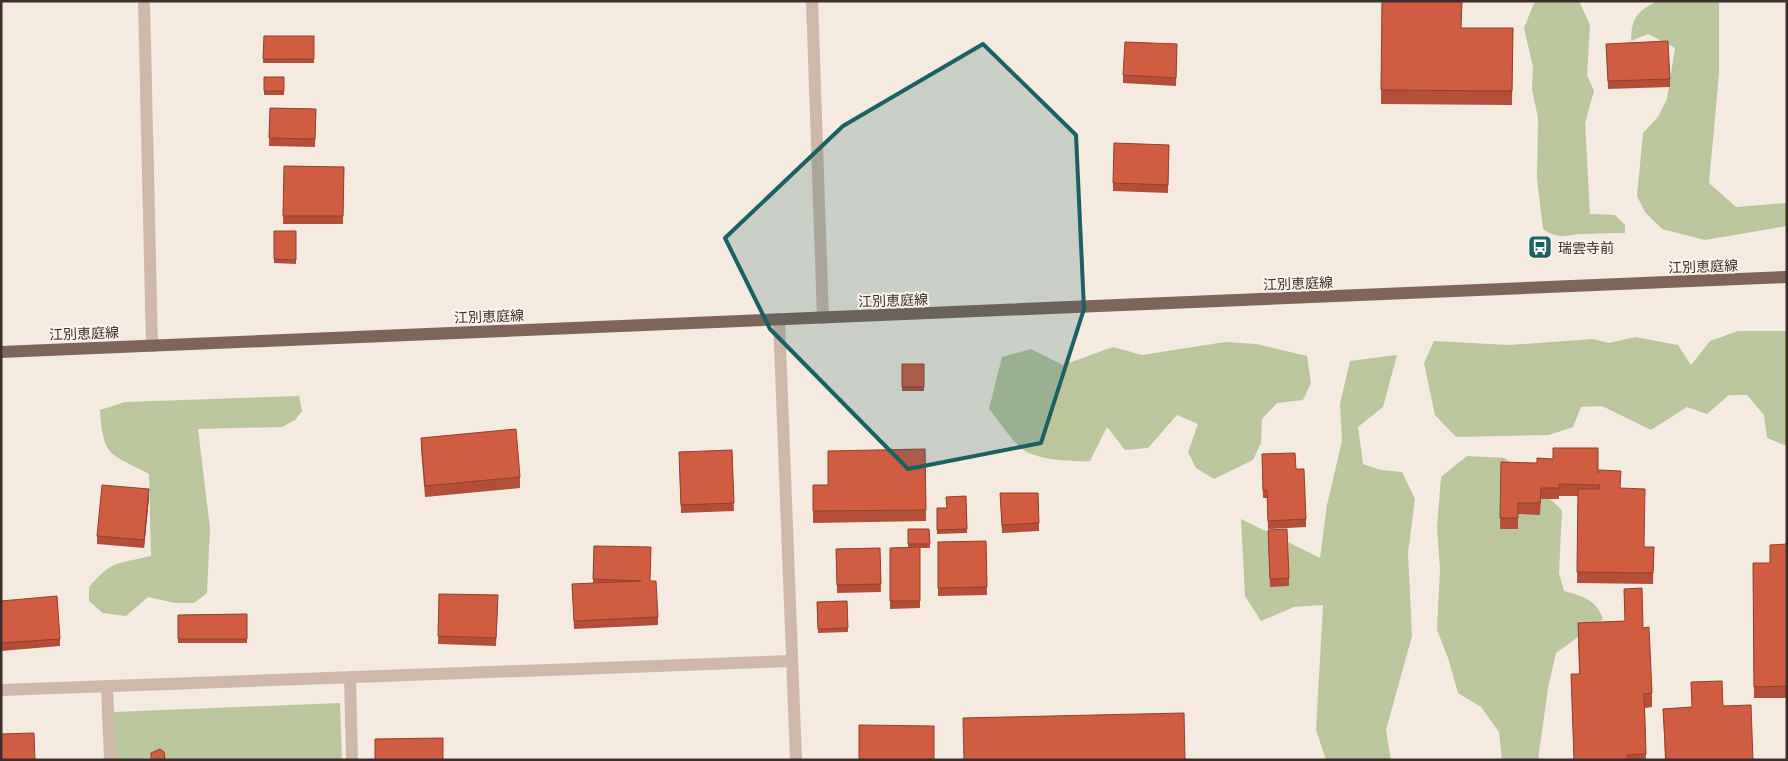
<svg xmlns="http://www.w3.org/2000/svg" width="1788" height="761" viewBox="0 0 1788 761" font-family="'Open Sans','Noto Sans JP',sans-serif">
	<rect width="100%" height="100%" fill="#f5eadf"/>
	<path fill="#bbc69d" d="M 1542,1 L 1579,1 L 1590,25 L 1587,75 L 1594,91 L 1585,123 L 1590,214 L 1615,215 L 1625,225 L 1625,233 C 1612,233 1598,233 1584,234 C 1566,234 1561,241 1543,229 L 1537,179 L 1538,118 L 1532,89 L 1533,67 L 1524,28 L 1534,3 Z
		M 1657,1 L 1719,1 L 1719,74 L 1709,183 L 1736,207 L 1787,203 L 1787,226 L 1705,240 L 1662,229 L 1645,212 L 1637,196 L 1643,133 L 1658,117 L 1667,99 L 1675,48 L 1648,34 L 1631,41 C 1632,16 1636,13 1657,1 Z
		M 1738,331 L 1787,331 L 1787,446 L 1767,438 L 1764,415 L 1747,395 L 1729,395 L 1707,414 L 1687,407 L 1651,430 L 1602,406 L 1581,407 L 1573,427 L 1549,435 L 1456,437 L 1435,415 L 1424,363 L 1434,341 L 1509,345 L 1593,339 L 1609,343 L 1635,337 L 1678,345 L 1691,365 L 1710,341 Z
		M 1225,342 L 1256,344 L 1307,356 L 1311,383 L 1303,400 L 1277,403 L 1262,419 L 1261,443 L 1253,460 L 1214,479 L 1196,468 L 1188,452 L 1198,424 L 1177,415 L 1148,448 L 1125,450 L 1107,427 L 1090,461 C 1073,462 1034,460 1021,448 C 1009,437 1000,422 989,409 L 1002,357 L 1031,349 L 1063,365 L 1113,347 L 1142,355 Z
		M 1397,355 L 1383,407 L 1358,427 L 1363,464 L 1381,470 L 1402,472 L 1415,499 L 1408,553 L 1412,636 L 1386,730 L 1391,760 L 1326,760 L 1316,730 L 1323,605 L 1294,607 L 1261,621 L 1245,596 L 1241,519 L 1320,558 L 1327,505 L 1342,441 L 1340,404 L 1350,361 Z
		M 299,396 L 302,411 L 295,420 L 282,427 L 198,429 L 210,528 L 207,593 L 194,603 L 175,603 L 148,597 L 126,616 L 103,613 L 89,601 L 89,587 C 113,559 118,564 151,556 L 149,474 C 110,453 103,458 100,410 L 125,402 Z
		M 1467,456 L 1505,458 L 1562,510 L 1559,573 L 1564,591 C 1582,596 1597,600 1603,619 L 1556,653 L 1548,688 L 1538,760 L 1502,760 L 1499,732 L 1481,707 L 1458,693 L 1448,658 L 1437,630 L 1440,569 L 1437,527 L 1441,477 Z
		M 340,703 L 342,760 L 115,760 L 114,712 Z"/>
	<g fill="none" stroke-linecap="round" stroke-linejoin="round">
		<path stroke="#cfb8a9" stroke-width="12" d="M 144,1 L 152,346
			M 812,1 L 823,318
			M 779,319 L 796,760
			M 350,677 L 352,760
			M 107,686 L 110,760
			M 1,690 L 791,661"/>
		<path stroke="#7f645a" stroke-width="12" d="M 1,352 L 1787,277"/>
	</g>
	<path fill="#b34f39" d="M 1382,1 L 1462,28 L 1513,28 L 1512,105 L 1381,104 Z
		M 264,36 L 314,36 L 314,63 L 263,63 Z
		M 1606,44 L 1670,79 L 1670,87 L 1608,89 Z
		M 1177,52 L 1176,86 L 1123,83 L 1123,75 Z
		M 264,77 L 284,77 L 284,95 L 264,95 Z
		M 270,108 L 316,109 L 315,147 L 269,146 Z
		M 1169,145 L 1168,193 L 1113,191 L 1113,183 Z
		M 284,166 L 344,167 L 343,224 L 283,224 Z
		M 274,231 L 296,231 L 296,264 L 274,263 Z
		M 902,364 L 924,364 L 924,391 L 902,391 Z
		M 421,438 L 520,477 L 520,488 L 425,497 L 421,449 Z
		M 925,449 L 926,521 L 813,523 L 813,485 L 828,485 Z
		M 732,450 L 734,511 L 681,513 L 679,460 Z
		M 1262,462 L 1296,469 L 1306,519 L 1306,527 L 1268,529 L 1267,498 L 1263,498 Z
		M 1501,462 L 1598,473 L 1621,488 L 1644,547 L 1654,547 L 1653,584 L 1577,583 L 1578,496 L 1559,496 L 1559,499 L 1541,499 L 1540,515 L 1518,514 L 1518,529 L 1500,529 Z
		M 1000,493 L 1039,523 L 1039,531 L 1002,533 Z
		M 966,496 L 967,533 L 937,534 L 937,508 L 947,508 Z
		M 149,497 L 144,548 L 97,544 L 97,536 Z
		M 908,529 L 929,529 L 930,548 L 920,548 L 920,608 L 890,609 L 890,548 L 908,547 Z
		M 1268,530 L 1289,578 L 1289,586 L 1270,587 Z
		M 986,541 L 987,595 L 938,596 L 938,542 Z
		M 1787,544 L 1787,698 L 1754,698 L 1753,563 L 1770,563 Z
		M 594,546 L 650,581 L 658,617 L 658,625 L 574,629 L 572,584 L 593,583 Z
		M 880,548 L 881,592 L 837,593 L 836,549 Z
		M 1624,589 L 1643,628 L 1652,693 L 1652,707 L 1645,708 L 1646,760 L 1574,760 L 1571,674 L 1579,674 L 1578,623 L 1625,621 Z
		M 439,594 L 498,603 L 496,646 L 438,644 Z
		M 1,601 L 60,639 L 60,646 L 1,651 Z
		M 847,601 L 848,632 L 818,633 L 817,602 Z
		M 247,614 L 247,643 L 178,643 L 178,615 Z
		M 1691,682 L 1723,706 L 1753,760 L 1665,760 L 1663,709 L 1692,707 Z"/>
	<path fill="#92402e" d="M 149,489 L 149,497 L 144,548 L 144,540 Z"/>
	<path fill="#d05c42" stroke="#92402e" d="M 1382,1 L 1462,1 L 1461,28 L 1513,28 L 1512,91 L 1381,90 Z
		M 264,36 L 314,36 L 314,59 L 263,59 Z
		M 1668,41 L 1670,79 L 1608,81 L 1606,44 Z
		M 1125,42 L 1177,44 L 1176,78 L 1123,75 Z
		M 264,77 L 284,77 L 284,91 L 264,91 Z
		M 270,108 L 316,109 L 315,139 L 269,138 Z
		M 1114,143 L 1169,145 L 1168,185 L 1113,183 Z
		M 284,166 L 344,167 L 343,216 L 283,216 Z
		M 274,231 L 296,231 L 296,260 L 274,259 Z
		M 902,364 L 924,364 L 924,387 L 902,387 Z
		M 516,429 L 520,477 L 425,486 L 421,438 Z
		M 1553,448 L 1598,448 L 1598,473 L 1599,470 L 1621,471 L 1620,488 L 1645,489 L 1644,547 L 1654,547 L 1653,573 L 1577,572 L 1578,489 L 1599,489 L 1600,485 L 1559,484 L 1559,488 L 1541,488 L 1540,503 L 1518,503 L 1518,518 L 1500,518 L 1501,462 L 1537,463 L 1537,458 L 1553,459 Z
		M 925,449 L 926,510 L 813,511 L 813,485 L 828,485 L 828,451 Z
		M 732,450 L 734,503 L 681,505 L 679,452 Z
		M 1295,453 L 1296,469 L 1304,469 L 1306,519 L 1268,521 L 1267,490 L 1263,490 L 1262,454 Z
		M 102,485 L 149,489 L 144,540 L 97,536 Z
		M 1000,493 L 1038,493 L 1039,523 L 1002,525 Z
		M 966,496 L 967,529 L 937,530 L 937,508 L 947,508 L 946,497 Z
		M 908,529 L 929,529 L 930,544 L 908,544 Z
		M 1287,529 L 1289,578 L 1270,579 L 1268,530 Z
		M 986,541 L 987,587 L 938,588 L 938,542 Z
		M 1787,544 L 1787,686 L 1754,687 L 1753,563 L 1770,563 L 1770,545 Z
		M 594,546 L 651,547 L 650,581 L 656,581 L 658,617 L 574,621 L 572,584 L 641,581 L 593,579 Z
		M 920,547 L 920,601 L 890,601 L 890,548 Z
		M 880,548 L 881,584 L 837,585 L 836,549 Z
		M 1642,588 L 1643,628 L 1649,627 L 1652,693 L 1644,694 L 1646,754 L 1627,755 L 1627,760 L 1574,760 L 1571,674 L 1580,674 L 1578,623 L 1625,621 L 1624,589 Z
		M 439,594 L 498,595 L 496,638 L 438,636 Z
		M 57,596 L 60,639 L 1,643 L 1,601 Z
		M 847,601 L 848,628 L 818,629 L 817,602 Z
		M 247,614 L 247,639 L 178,639 L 178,615 Z
		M 1722,681 L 1723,706 L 1751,705 L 1753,760 L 1666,760 L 1663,709 L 1692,707 L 1691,682 Z
		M 1184,713 L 1185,760 L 964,760 L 963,718 Z
		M 859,725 L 934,726 L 934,760 L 859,760 Z
		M 34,733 L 35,760 L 1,760 L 1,734 Z
		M 443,738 L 443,760 L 375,760 L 375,739 Z
		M 160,749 L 164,752 L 165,759 L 164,760 L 151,760 L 151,753 Z"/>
	<path fill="#1b6162" fill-opacity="0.2" stroke="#1b6162" stroke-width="4" stroke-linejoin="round" d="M 983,44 L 1076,135 L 1084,309 L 1041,443 L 908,469 L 770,329 L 725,238 L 843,126 Z"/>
	<defs>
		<g id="bus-square" transform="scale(1.25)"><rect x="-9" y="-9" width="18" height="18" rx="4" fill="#1b6162" stroke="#fcf4ed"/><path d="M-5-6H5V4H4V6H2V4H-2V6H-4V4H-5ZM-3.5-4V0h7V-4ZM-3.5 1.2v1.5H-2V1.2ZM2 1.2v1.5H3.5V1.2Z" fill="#fff"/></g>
	</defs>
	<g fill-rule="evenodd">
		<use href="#bus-square" x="1540" y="247"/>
	</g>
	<g text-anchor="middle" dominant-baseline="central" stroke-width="4" stroke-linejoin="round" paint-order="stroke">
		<g font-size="14" fill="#3c2e2a" stroke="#fcf4ed" text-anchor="start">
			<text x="1558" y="247">瑞雲寺前</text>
		</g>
		<g font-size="14" fill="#3c2e2a" stroke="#fcf4ed">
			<text transform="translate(1703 266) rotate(-2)">江別恵庭線</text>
			<text transform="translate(1298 283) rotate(-2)">江別恵庭線</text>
			<text transform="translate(893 300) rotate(-2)">江別恵庭線</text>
			<text transform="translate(489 316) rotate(-2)">江別恵庭線</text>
			<text transform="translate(84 333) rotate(-2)">江別恵庭線</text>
		</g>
	</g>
	<rect width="1788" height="761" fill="none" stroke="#3c2e2a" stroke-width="5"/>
</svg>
